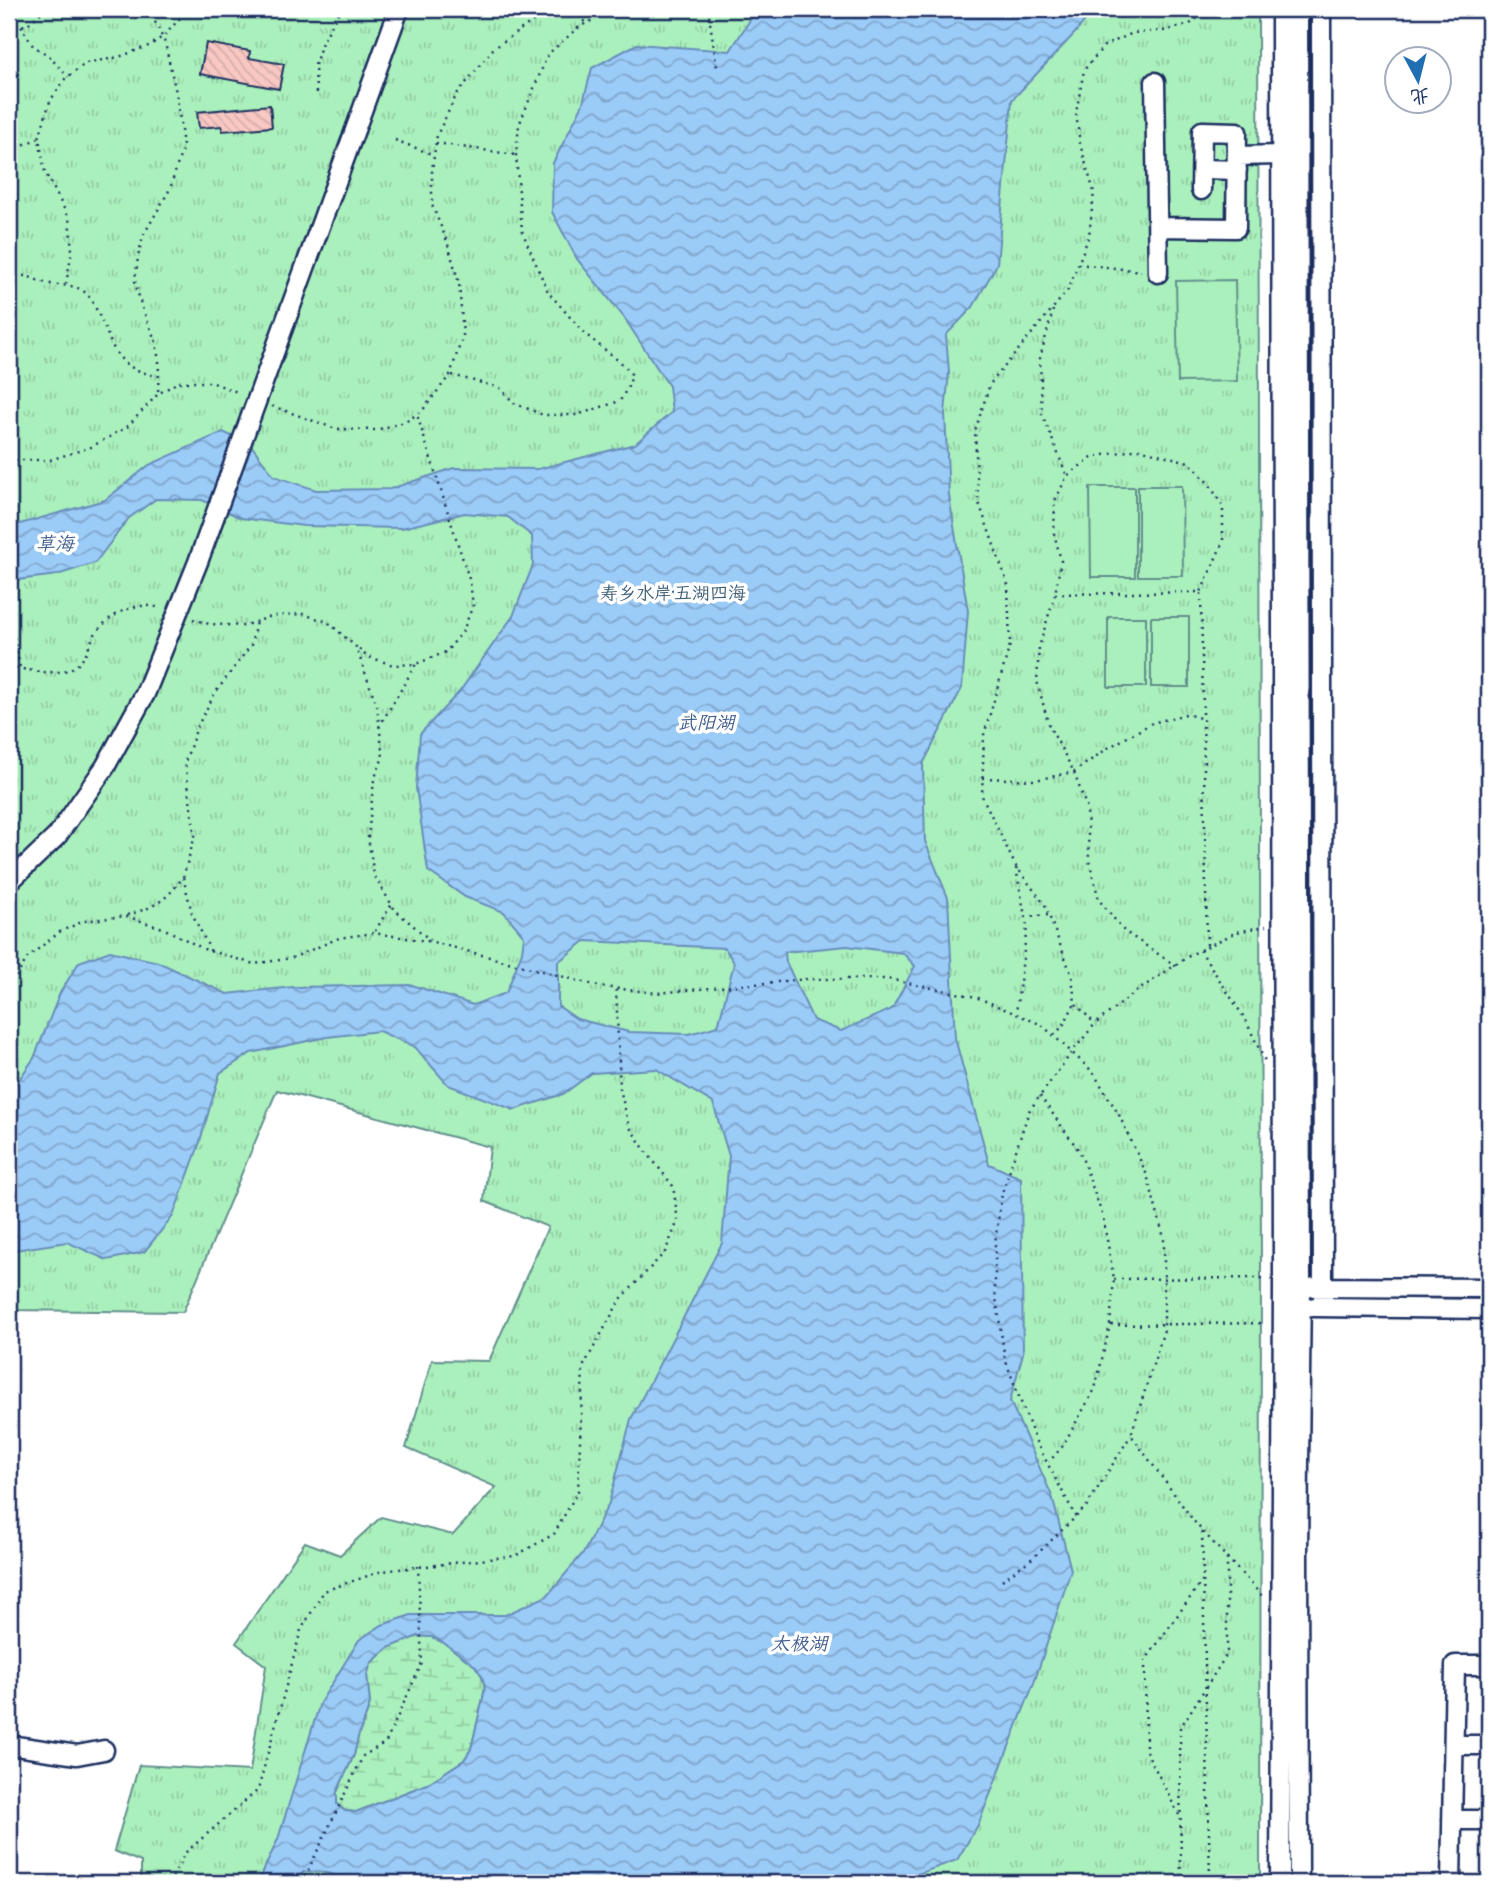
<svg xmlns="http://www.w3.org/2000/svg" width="1498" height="1892" viewBox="0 0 1498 1892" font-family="'Balsamiq Sans','LXGW WenKai TC',sans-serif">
	<defs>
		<pattern id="grass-tufts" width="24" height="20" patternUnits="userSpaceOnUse" patternTransform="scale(1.75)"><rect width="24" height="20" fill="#aaf0bc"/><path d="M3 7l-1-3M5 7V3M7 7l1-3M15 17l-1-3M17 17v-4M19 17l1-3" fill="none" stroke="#92cea4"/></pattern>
		<pattern id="wetland-marsh" width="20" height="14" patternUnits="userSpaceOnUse" patternTransform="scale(1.75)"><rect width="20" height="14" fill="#aaf0bc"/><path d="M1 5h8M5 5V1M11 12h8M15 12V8" fill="none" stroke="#92cea4"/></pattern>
		<pattern id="water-waves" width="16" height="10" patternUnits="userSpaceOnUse" patternTransform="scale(1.75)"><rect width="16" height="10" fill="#9bcbf7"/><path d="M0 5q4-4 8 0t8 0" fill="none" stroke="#7ea5cb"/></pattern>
		<pattern id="building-back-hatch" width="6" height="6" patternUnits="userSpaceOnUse" patternTransform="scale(1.75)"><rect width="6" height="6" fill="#f9c8c3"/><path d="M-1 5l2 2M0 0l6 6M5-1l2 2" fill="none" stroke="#d5acaa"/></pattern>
	</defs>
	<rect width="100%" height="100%" fill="#fff"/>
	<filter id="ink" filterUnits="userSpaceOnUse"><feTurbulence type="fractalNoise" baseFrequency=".0143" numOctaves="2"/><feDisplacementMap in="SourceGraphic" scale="14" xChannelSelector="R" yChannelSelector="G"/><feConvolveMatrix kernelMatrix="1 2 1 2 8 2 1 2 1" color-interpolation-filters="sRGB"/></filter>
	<g filter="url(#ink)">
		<path fill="url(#grass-tufts)" stroke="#62908d" stroke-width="2" d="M 9,9 L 1258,9 L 1261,1274 L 1260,1883 L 141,1883 L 141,1862 L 114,1851 L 139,1765 L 250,1771 L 266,1666 L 236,1643 L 305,1542 L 340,1555 L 381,1517 L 453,1535 L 496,1487 L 406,1448 L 432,1360 L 489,1361 L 548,1227 L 484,1201 L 490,1147 L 277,1090 L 183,1312 L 9,1310 Z"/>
		<path fill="url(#wetland-marsh)" stroke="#62908d" stroke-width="2" d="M 418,1636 L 432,1637 L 444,1643 L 476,1666 L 482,1676 L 485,1687 L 483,1698 L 471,1749 L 464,1760 L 427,1784 L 356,1812 L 345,1811 L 337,1804 L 337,1792 L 354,1755 L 358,1737 L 370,1704 L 367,1675 L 371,1663 L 388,1648 Z
			M 320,1871 L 338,1876 L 351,1883 L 296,1883 L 303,1872 Z"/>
		<path fill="#aaf0bc" stroke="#62908d" stroke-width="2" d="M 1235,280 L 1237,381 L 1178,382 L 1176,281 Z
			M 1138,486 L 1182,486 L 1183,576 L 1138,576 Z
			M 1090,487 L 1135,487 L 1135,577 L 1091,577 Z
			M 1108,617 L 1146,617 L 1146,687 L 1108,687 Z
			M 1151,617 L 1189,617 L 1189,687 L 1151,687 Z"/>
		<path fill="url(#water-waves)" stroke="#688dba" stroke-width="2" fill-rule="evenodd" d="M 757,9 L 1094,9 L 1075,33 L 1012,100 L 997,264 L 973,307 L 946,335 L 949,372 L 945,413 L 949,496 L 968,611 L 962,688 L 923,764 L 925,841 L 948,898 L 955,1038 L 989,1164 L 1021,1178 L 1023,1353 L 1010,1401 L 1052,1496 L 1071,1570 L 1034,1683 L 978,1825 L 957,1860 L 893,1883 L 351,1883 C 333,1874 325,1870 303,1872 L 296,1883 L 258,1883 L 278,1839 L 320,1703 L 359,1640 L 382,1625 L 411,1615 L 505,1615 L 547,1596 L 584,1552 L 609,1503 L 631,1419 L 722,1243 L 729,1156 L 713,1103 L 656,1069 L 592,1073 L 563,1094 L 514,1110 L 448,1085 L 415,1047 L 379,1031 L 327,1037 L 251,1053 L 220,1073 L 198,1148 L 173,1216 L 144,1252 L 107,1260 L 67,1242 L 15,1250 L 9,1249 L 9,1094 L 34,1058 L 60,993 L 79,962 L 110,951 L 158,962 L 227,994 L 293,987 L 412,985 L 473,1005 L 506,993 L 522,952 L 524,936 L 504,912 L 465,897 L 428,871 L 416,788 L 420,734 L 460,691 L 513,616 L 533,565 L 532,536 L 508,517 L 465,513 L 402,528 L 304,526 L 241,518 L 202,500 L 156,499 L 129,518 L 95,563 L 57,575 L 9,581 L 9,527 L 105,500 L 149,465 L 223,432 L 251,445 L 274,476 L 316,490 L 390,489 L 454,468 L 538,469 L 635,444 L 672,412 L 669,386 L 623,316 L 577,259 L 552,212 L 553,163 L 582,106 L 592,68 L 637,44 L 730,51 ZM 585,941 L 725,948 L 734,963 L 718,1026 L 689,1034 L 629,1032 L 577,1019 L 558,1006 L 558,962 ZM 847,946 L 903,953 L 915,966 L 892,1009 L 841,1031 L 813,1020 L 786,962 L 785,952 ZM 418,1636 L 432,1637 L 444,1643 L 475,1666 L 482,1676 L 485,1687 L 483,1698 L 471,1749 L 464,1760 L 427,1784 L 356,1812 L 345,1811 L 337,1804 L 337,1792 L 354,1755 L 358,1737 L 370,1704 L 367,1675 L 371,1663 L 388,1648 Z"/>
		<path fill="url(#building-back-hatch)" stroke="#1b2f5e" stroke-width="2" d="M 206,43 L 250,51 L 249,58 L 284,64 L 279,89 L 200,74 Z
			M 270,105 L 272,127 L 222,131 L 222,126 L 199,128 L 197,112 Z"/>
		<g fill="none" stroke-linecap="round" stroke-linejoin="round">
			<g stroke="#1b2f5e" stroke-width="23">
				<path id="minor" d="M 1298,9 L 1301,1287 L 1298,1551 L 1299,1883
					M 1321,9 L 1323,1307
					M 1155,82 L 1158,273
					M 1237,156 L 1281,155
					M 1202,169 L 1237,170
					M 1158,227 L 1236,228 L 1237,132 L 1202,131 L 1201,190
					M 9,882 L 57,836 L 105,767 L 145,694 L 198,562 L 399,9
					M 1314,1287 L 1489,1288
					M 1314,1307 L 1489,1309
					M 9,1745 L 77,1755 L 104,1750
					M 1454,1745 L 1489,1745
					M 1452,1820 L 1489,1820
					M 1280,1883 L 1283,1287 L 1281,9
					M 1451,1883 L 1455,1665 L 1489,1665"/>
			</g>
			<path stroke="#1b2f5e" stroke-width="2.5" stroke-dasharray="2 5" stroke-linecap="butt" d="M 149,9 L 165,43 L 177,97 L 183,146 L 170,189 L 143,236 L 138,257 L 135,281 L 141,305 L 156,342 L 159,362 L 158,393
				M 575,9 L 586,24
				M 708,9 L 717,68
				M 21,26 L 33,46 L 48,55 L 68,77
				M 9,30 L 28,24 L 45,9
				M 316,93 L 315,65 L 322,42 L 341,9
				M 395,140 L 434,155
				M 436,143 L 516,155
				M 9,158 L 16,148 L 39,138
				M 1078,264 L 1141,271
				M 9,276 C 31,273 32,281 51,284 C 62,286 73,284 83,291 C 91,296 94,305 98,313 C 115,349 114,368 158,376
				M 66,284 L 72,250 L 69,218 L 45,172 L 39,138 L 50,101 L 65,79 L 86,63 L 119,57 L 151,45 L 165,35 L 188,9
				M 1053,310 L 1040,358 L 1042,414 L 1067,476
				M 452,375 L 500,388 L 514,403 L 543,415 L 577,415 L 620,401 L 630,383 L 631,374 L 625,366 L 584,333 L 548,292 L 522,231 L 516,155 L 519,125 L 548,54 L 579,27 L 605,14 L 630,9
				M 272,406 L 336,429 L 376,430 L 405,422 L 422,411 L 450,375 L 463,335 L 459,283 L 447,241 L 432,205 L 432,170 L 437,135 L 457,94 L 493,49 L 550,9
				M 9,456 L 16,460 L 50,460 L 91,447 L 127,427 L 158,394 L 178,382 L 211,382 L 240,393
				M 1055,594 L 1201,592 L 1207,947
				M 9,610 L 20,668
				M 193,619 L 209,624 L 243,626 L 273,616 L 303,614 L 328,622 L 356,647 L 377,706 L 383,757 L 374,780 L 368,837 L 374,876 L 395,910 L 430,940
				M 359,649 L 366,656 L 393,665 L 416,664 L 446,652 L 463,631 L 473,605 L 470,582 L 417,415
				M 9,667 C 29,669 54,678 74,667 C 86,660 87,647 94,636 C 107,615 136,600 160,608
				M 379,727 L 416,664
				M 983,778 L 1035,780 L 1074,772 L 1108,748 L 1152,723 L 1186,714 L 1203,719
				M 1016,868 L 1027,927 L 1016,1013
				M 183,877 L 195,836 L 185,762 L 197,727 L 215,693 L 251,645 L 256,622
				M 127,915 C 155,907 166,901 183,877 L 192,913 L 211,952
				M 1025,917 L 1049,915
				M 375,931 L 392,904
				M 1200,950 L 1245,1019 L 1265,1061
				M 1176,966 L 1124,931 L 1099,900 L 1089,860 L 1087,809 L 1074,772 L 1049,726 L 1037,681 L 1039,647 L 1055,594 L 1061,561 L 1054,533 L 1055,501 L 1067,476 L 1092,457 L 1139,449 L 1189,462 L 1210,485 L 1223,507 L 1223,542 L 1201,592
				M 9,989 L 28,957 L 61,931 L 84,921 L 125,916 L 163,928 L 206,950 L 254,964 L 292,958 L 339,938 L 374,933 L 433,942 L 602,987 L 657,993 L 808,979 L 888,979 L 976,997 L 1042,1025 L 1093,1072 L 1119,1115 L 1147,1175 L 1164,1238 L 1164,1330 L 1131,1435 L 1196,1524 L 1265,1599
				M 1076,1004 L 1095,1024
				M 1054,1035 L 1063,1026 L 1075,1003 L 1072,976 L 1045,905 L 1015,865 L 982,796 L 984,735 L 1010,645 L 1008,585 L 978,500 L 975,431 L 990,384 L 1068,290 L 1089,236 L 1094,192 L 1080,144 L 1076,113 L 1084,70 L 1104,46 L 1133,33 L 1163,31 L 1190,24 L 1209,9
				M 1040,1096 L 1080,1152 L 1103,1217 L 1114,1279 L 1110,1325 L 1095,1389 L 1062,1447 L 1049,1462
				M 1114,1279 L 1265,1278
				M 1111,1325 L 1265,1323
				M 1076,1517 L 1035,1440 L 1005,1359 L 995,1291 L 995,1243 L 1002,1193 L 1029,1111 L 1072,1052 L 1095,1024 L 1137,991 L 1192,954 L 1237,932 L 1266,926
				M 1202,1532 L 1210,1879
				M 1002,1580 L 1034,1557 L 1086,1507 L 1131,1435
				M 1179,1815 L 1146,1751 L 1145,1661 L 1202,1581
				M 169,1883 L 185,1853 L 258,1790 L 301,1630 L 324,1591 L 382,1571 L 515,1556 L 554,1534 L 578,1491 L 583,1367 L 620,1300 L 665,1252 L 678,1221 L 673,1186 L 645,1150 L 629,1126 L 620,1089 L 616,989
				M 302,1883 L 363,1756 L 386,1742 L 422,1663 L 418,1566
				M 1181,1883 L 1180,1728 L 1227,1654 L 1227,1557
				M 1206,1883 L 1210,1879 L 1263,1880"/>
			<use href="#minor" stroke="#fff" stroke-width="18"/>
		</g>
	</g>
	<g text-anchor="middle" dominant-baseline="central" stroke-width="7" stroke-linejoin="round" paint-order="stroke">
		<g font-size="18" fill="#3f5f76" stroke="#fff">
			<text x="673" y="593">寿乡水岸·五湖四海</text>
		</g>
		<g font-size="19" font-style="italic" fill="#415e8c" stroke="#fff">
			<text x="55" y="544">草海</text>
			<text x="706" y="723">武阳湖</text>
			<text x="799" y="1644">太极湖</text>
		</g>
	</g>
	<rect width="1498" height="1892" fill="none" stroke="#fff" stroke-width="35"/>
	<rect x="18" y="18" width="1463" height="1857" fill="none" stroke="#1b2f5e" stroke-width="2.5" filter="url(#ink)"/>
	<g transform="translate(1418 80) rotate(173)"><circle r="33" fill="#ffffff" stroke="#a4acbf" stroke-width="2"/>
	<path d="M0-5L12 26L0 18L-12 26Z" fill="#1f6fb2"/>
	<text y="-10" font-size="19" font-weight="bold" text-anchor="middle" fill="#1b2f5e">北</text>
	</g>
</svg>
